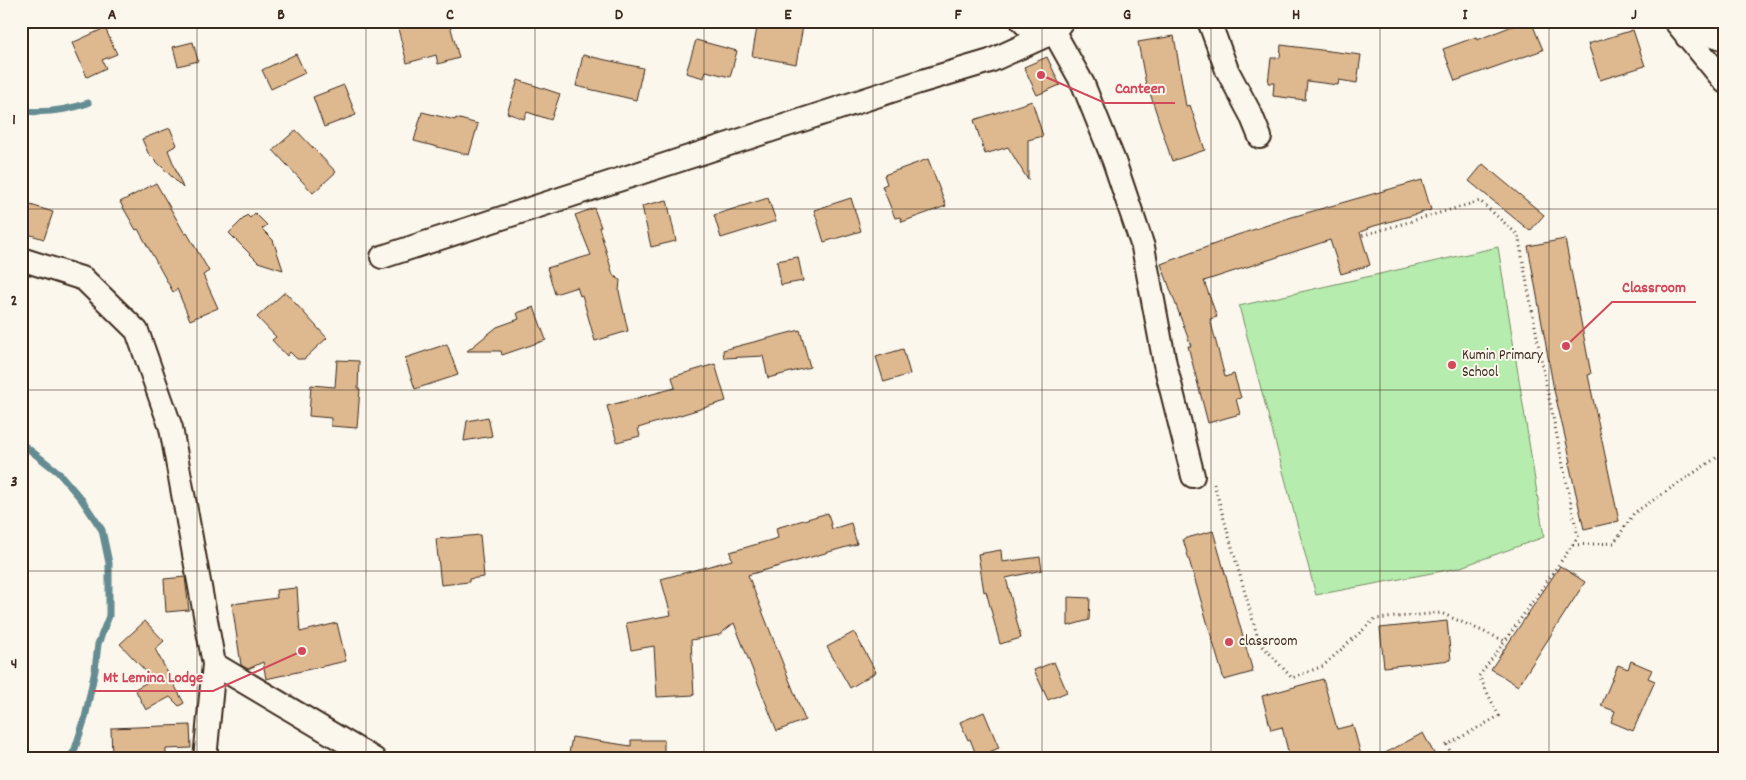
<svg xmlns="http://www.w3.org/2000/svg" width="1746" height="780" viewBox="0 0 1746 780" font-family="Dekko,sans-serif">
	<rect width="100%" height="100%" fill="#fbf7ec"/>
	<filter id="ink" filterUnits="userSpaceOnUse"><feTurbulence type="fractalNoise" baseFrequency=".02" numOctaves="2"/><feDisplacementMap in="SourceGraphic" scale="10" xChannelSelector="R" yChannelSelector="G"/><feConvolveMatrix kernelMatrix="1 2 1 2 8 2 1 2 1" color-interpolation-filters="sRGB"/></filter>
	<g filter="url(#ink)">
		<path fill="#b6ecae" stroke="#788b66" d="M 1498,247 L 1544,537 L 1458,568 L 1316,595 L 1239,306 Z"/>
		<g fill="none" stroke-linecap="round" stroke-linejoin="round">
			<path stroke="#658c92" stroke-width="7" d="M 21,111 C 45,113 66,111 88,103
				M 21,443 L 58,472 L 82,500 L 102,530 L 109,563 L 109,616 L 98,644 L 95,670 L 85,718 L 74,752 L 67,759"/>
		</g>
		<path fill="#deb88f" stroke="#3b2a1e" d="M 396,21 L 449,21 L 459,58 L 438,64 L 436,55 L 407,63 Z
			M 780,21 L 804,21 L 796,64 L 752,56 L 758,22 L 779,26 Z
			M 1525,21 L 1531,21 L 1543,50 L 1455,81 L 1443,49 L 1476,37 L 1477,40 Z
			M 105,28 L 117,54 L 102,60 L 106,68 L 87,77 L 72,43 Z
			M 1633,30 L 1645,66 L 1600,80 L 1588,44 Z
			M 1174,36 L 1186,106 L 1190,105 L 1205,150 L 1172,161 L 1149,90 L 1147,90 L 1138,42 Z
			M 696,40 L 737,51 L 730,77 L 706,71 L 704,78 L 686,73 Z
			M 193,42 L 198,61 L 178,66 L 173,47 Z
			M 1281,45 L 1361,55 L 1357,83 L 1339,80 L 1338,85 L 1307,81 L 1305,100 L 1273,96 L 1274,83 L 1268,83 L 1271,58 L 1280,58 Z
			M 296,54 L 305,73 L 271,89 L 262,70 Z
			M 583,55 L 643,68 L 636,100 L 576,86 Z
			M 1047,57 L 1060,85 L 1037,95 L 1024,67 Z
			M 518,80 L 560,94 L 551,120 L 527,112 L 524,119 L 507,113 Z
			M 344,85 L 356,115 L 324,127 L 313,97 Z
			M 1032,101 L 1043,136 L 1028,140 L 1028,180 L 1008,147 L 985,154 L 974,120 Z
			M 422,112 L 455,120 L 456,118 L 478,124 L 469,155 L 414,141 Z
			M 170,128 L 177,145 L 168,150 L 183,188 L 148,153 L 142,139 Z
			M 296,130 L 336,172 L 313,193 L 273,150 Z
			M 928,159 L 946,206 L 902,222 L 900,217 L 895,218 L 882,186 L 887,184 L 884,175 Z
			M 1483,164 L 1544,215 L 1530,231 L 1469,181 Z
			M 1422,180 L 1431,210 L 1367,228 L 1368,229 L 1360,232 L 1370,265 L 1341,274 L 1330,240 L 1204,281 L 1217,317 L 1210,319 L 1225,377 L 1234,374 L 1241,398 L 1236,399 L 1240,414 L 1208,423 L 1188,346 L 1191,346 L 1161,264 L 1223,241 L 1222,240 L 1292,217 Z
			M 156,183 L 185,234 L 187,233 L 209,271 L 203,275 L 218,308 L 190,320 L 177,289 L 173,292 L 138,229 L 136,230 L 120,202 Z
			M 768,198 L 776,221 L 721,238 L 714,215 Z
			M 851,198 L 861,231 L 824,242 L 814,210 Z
			M 667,200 L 676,241 L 651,247 L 642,206 Z
			M 21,202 L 53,212 L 44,239 L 21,232 Z
			M 594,208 L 601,227 L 599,227 L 613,275 L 620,280 L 619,291 L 628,331 L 595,341 L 582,295 L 580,296 L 577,287 L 555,294 L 547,268 L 591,255 L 575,215 Z
			M 255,213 L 267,225 L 262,229 L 273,240 L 283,270 L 258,262 L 229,233 L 247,215 L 250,218 Z
			M 1565,239 L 1591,374 L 1588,375 L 1619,521 L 1584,529 L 1569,463 L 1571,462 L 1554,390 L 1528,246 Z
			M 798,257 L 803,281 L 781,285 L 777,261 Z
			M 285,292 L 327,338 L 304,359 L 297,359 L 290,352 L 287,356 L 272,340 L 276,337 L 257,317 Z
			M 534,307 L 546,340 L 502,355 L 501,351 L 467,351 L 497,327 L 519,319 L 517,313 Z
			M 800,330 L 810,367 L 768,378 L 763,356 L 724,358 L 723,350 Z
			M 447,344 L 458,375 L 415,389 L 405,358 Z
			M 903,349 L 910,374 L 884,382 L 876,357 Z
			M 337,360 L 359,361 L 358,389 L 360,389 L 357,428 L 331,426 L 331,418 L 309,416 L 311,385 L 335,387 Z
			M 715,364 L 726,401 L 638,428 L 640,436 L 617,442 L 607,406 L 675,388 L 672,377 Z
			M 488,417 L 492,436 L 464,441 L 467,421 Z
			M 828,513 L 832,529 L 851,523 L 857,544 L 748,575 L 805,720 L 777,731 L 734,623 L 719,635 L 691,640 L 694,695 L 657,697 L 654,646 L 631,650 L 626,623 L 671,615 L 661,579 L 732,560 L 730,552 L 778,538 L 776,528 Z
			M 1213,531 L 1253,672 L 1224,680 L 1183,539 Z
			M 480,535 L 484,577 L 469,579 L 469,582 L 441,585 L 436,539 Z
			M 1001,550 L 1002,562 L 1040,557 L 1042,570 L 1006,578 L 1021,638 L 1000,644 L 986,591 L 984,592 L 978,554 Z
			M 1560,566 L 1585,582 L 1518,686 L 1491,669 Z
			M 185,577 L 189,610 L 166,612 L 164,579 Z
			M 297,588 L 300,632 L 337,623 L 346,661 L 266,679 L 263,662 L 248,669 L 241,665 L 232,604 L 277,598 L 276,590 Z
			M 1068,597 L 1090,598 L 1089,620 L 1068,626 Z
			M 145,621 L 164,641 L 155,649 L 184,703 L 179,706 L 170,697 L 146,710 L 135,689 L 153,679 L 120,644 Z
			M 1447,621 L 1451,660 L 1384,667 L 1380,628 Z
			M 854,632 L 876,672 L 850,688 L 827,647 Z
			M 1631,661 L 1652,670 L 1648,678 L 1655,681 L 1633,731 L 1611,722 L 1615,711 L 1601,706 L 1618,665 L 1628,669 Z
			M 1054,662 L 1067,692 L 1048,700 L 1034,670 Z
			M 1323,679 L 1337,729 L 1353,725 L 1362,759 L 1290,759 L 1282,727 L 1271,730 L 1262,696 Z
			M 984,712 L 999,748 L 977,757 L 970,739 L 968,740 L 960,722 Z
			M 190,725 L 191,748 L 166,749 L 166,757 L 112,757 L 111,728 Z
			M 1423,733 L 1437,759 L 1374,759 Z
			M 572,737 L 631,746 L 631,740 L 664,740 L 664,759 L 568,759 Z"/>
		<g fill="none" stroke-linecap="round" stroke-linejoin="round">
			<g stroke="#3b2a1e" stroke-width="26">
				<path id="minor" d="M 1022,21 L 1027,26 L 1054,32 L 1083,84 L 1114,161 L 1143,247 L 1165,364 L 1193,476
					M 1209,21 L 1227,70 L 1251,115 L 1260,137
					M 1675,21 L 1725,82
					M 1687,37 L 1710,34 L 1725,39
					M 382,257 L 919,82 L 990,61 L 1054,32 L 1062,21
					M 21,259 L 84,279 L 137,331 L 171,428 L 214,664 L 205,759
					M 214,664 L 374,759"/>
			</g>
			<path stroke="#3b2a1e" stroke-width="3" stroke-dasharray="1 4" stroke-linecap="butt" d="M 1214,484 L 1259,642 L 1292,678 L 1323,666 L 1375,619 L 1441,613 L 1505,641 L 1578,537 L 1544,374 L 1518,235 L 1480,201 L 1361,236
				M 1573,545 L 1614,543 L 1634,513 L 1725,452
				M 1454,759 L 1447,745 L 1499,716 L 1479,676 L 1505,641"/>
			<use href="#minor" stroke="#fbf7ec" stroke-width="22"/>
		</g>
	</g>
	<path fill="none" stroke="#3b2a1e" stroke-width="1" stroke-opacity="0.55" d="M 197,21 L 197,759M 366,21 L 366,759M 535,21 L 535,759M 704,21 L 704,759M 873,21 L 873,759M 1042,21 L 1042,759M 1211,21 L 1211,759M 1380,21 L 1380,759M 1549,21 L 1549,759M 21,209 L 1725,209M 21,390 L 1725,390M 21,571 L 1725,571"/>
	<g fill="#d1495b" stroke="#fbf7ec" stroke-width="2">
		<circle cx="1452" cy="365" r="5"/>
		<circle cx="1229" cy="642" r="5"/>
	</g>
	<g text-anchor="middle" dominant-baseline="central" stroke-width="4" stroke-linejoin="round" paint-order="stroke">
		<g font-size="15" fill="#3b2a1e" stroke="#fbf7ec" text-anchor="start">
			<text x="1462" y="356">Kumin Primary<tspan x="1462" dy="17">School</tspan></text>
			<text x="1239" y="642">classroom</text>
		</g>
	</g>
	<path fill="none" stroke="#d1495b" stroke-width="2" d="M1041 75L1105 103H1175M1566 346L1612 302H1696M302 651L213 691H93"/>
	<g fill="#d1495b" stroke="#fbf7ec" stroke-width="2">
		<circle cx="1041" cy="75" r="5"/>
		<circle cx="1566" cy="346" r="5"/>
		<circle cx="302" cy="651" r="5"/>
	</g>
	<g font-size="16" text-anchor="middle" font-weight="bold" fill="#d1495b" stroke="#fbf7ec" stroke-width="4" stroke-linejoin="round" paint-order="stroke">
		<text x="1140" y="93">Canteen</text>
		<text x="1654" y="292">Classroom</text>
		<text x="153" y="682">Mt Lemina Lodge</text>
	</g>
	<rect width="1746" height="780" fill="none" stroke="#fbf7ec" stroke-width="55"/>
	<rect x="28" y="28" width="1690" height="724" fill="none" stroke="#3b2a1e" stroke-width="2"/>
	<g font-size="16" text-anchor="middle" font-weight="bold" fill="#3b2a1e">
		<text x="112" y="19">A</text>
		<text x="281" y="19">B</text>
		<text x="450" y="19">C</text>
		<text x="619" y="19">D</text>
		<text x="788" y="19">E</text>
		<text x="958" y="19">F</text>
		<text x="1127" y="19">G</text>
		<text x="1296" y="19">H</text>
		<text x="1465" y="19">I</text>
		<text x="1634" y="19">J</text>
		<text x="14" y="124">1</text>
		<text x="14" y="305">2</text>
		<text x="14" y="486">3</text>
		<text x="14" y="668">4</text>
	</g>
</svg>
